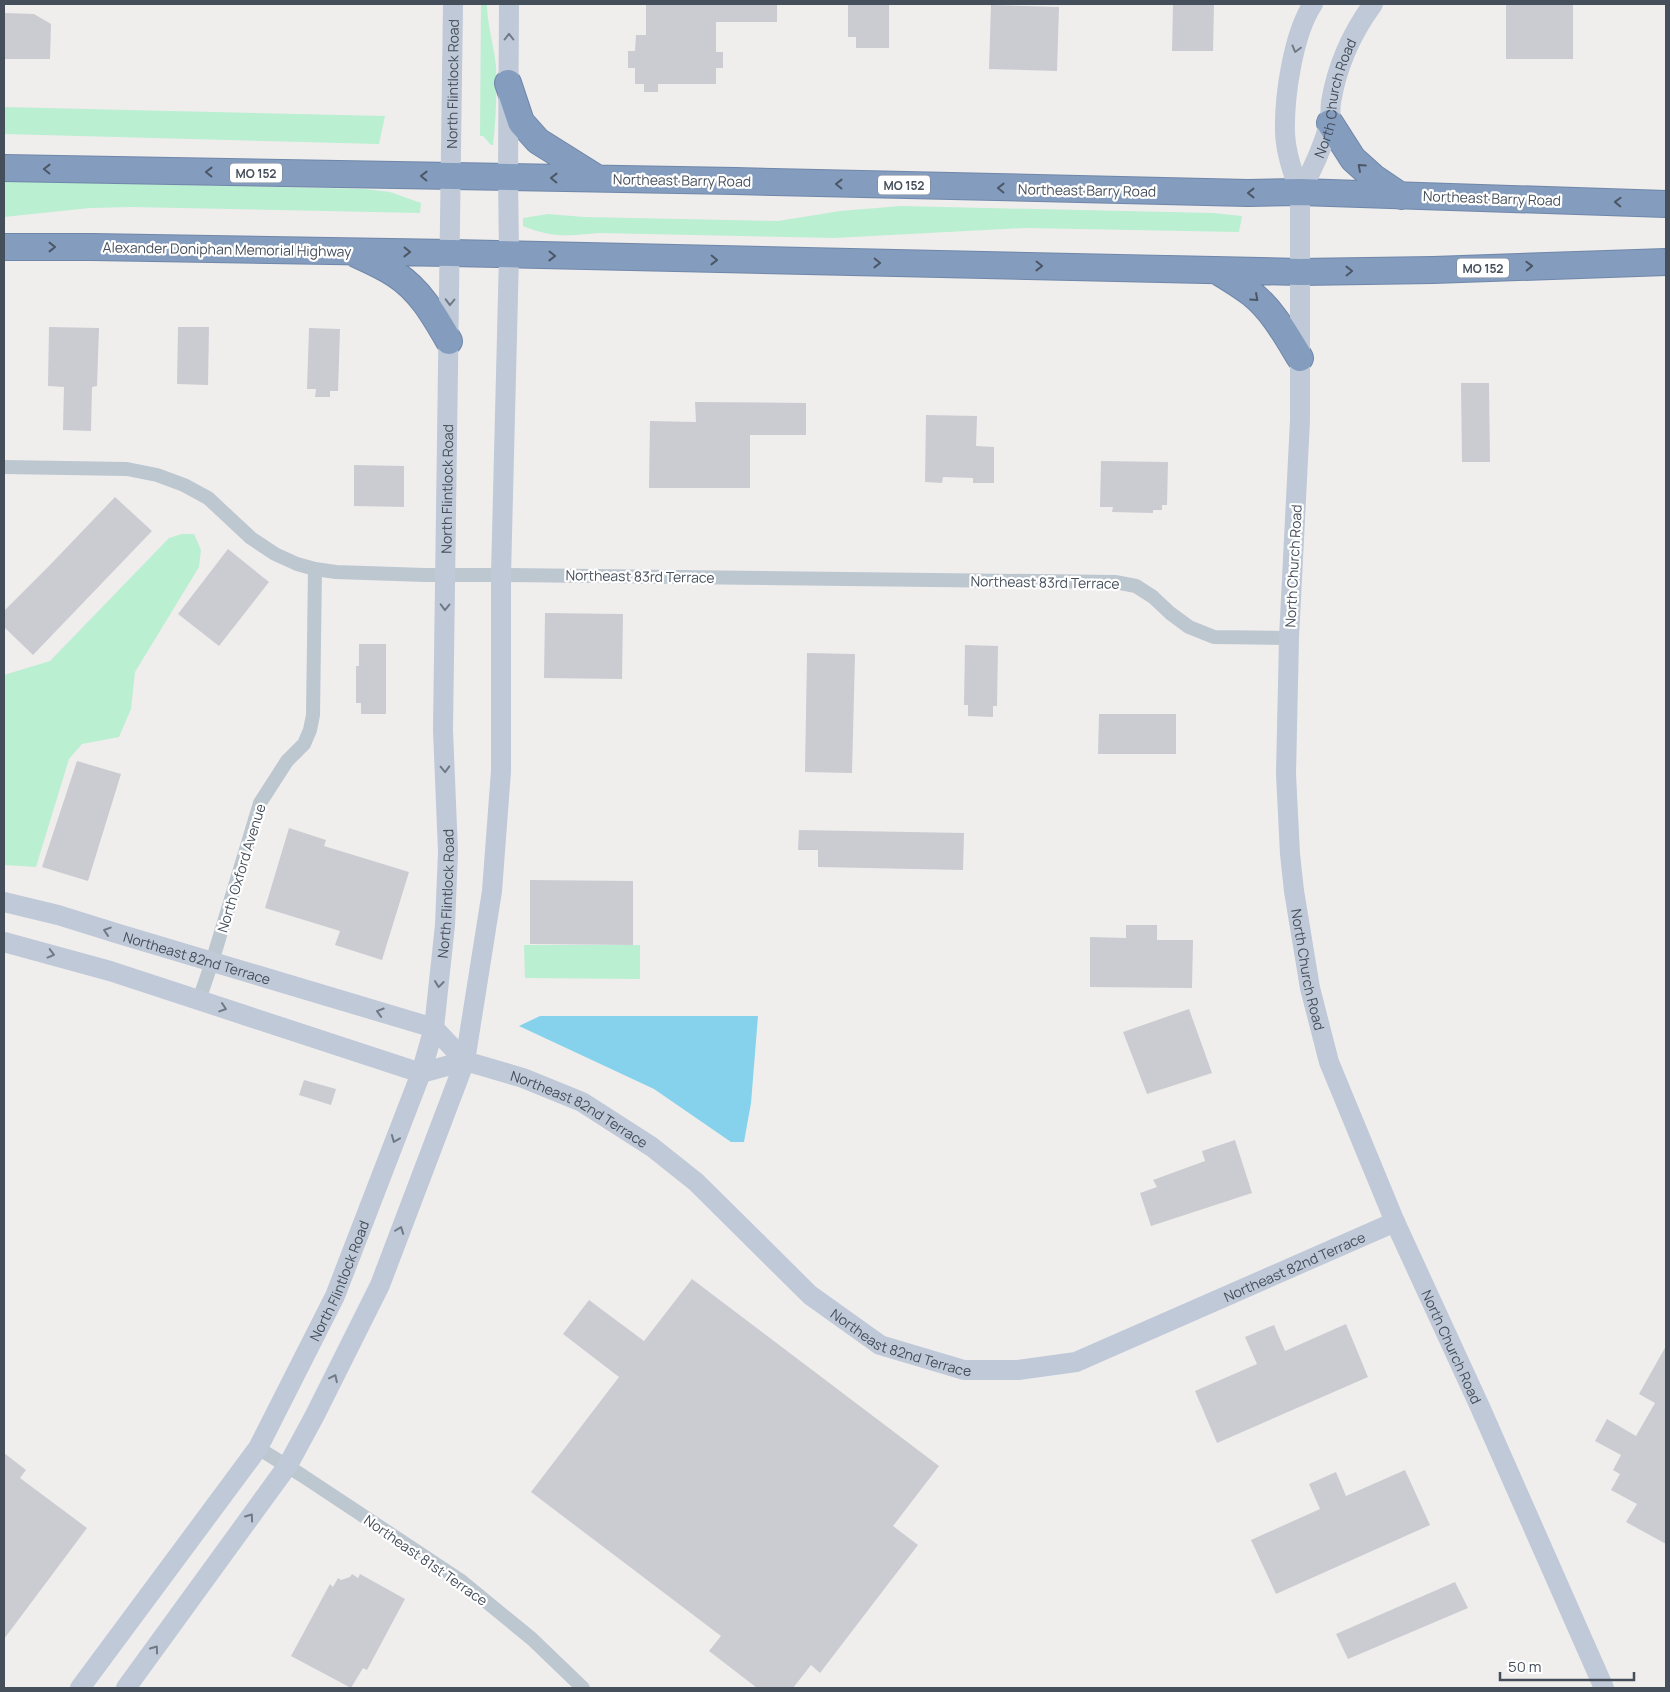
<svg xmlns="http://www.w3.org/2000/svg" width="1670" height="1692" viewBox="0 0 1670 1692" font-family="Manrope,sans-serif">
	<rect width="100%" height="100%" fill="#f0eded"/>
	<path fill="#baefd2" d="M 481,4 L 487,4 C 487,25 494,45 496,66 C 497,92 496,119 493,145 L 491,145 L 483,136 L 480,136 Z
		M 4,107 L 385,116 L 379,144 L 4,134 Z
		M 4,181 L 365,189 L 390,192 L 421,203 L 420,213 L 131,207 L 90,208 L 4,217 Z
		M 901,206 L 1213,213 L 1242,216 L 1239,232 L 1025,228 L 834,238 L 598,233 C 566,236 553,238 523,226 L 523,218 L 548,214 L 584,217 L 778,221 L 840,211 Z
		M 182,534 L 194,534 L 201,550 L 199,567 L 135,672 L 131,709 L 119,737 L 82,744 L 69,759 L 36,867 L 4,865 L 4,675 L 50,661 L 169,538 Z
		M 524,945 L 640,945 L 640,979 L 525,978 Z"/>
	<path fill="#86d2ed" d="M 540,1016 L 758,1016 L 751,1103 L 744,1142 L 731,1142 L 654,1089 L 519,1026 Z"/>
	<path fill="#caccd2" d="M 646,4 L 777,4 L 777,22 L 716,22 L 716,52 L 723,52 L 723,68 L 716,68 L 716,84 L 658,84 L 658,92 L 644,92 L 644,84 L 635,84 L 635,68 L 628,68 L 628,51 L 635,51 L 636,35 L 646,35 Z
		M 848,4 L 889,4 L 889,48 L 856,48 L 856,37 L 848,37 Z
		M 1173,4 L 1214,4 L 1213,51 L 1172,51 Z
		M 1506,4 L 1573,5 L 1573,59 L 1506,59 Z
		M 991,5 L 1059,7 L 1057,71 L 989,69 Z
		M 4,13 L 34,14 L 51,24 L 50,59 L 4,59 Z
		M 49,327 L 99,328 L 97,386 L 92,387 L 91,431 L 63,430 L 64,387 L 48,386 Z
		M 178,327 L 209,327 L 208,385 L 177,384 Z
		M 309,328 L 340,329 L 338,391 L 330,391 L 330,397 L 315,397 L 316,389 L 307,389 Z
		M 1461,383 L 1489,383 L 1490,462 L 1462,462 Z
		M 695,402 L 806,403 L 806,435 L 750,435 L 750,488 L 649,488 L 650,421 L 696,422 Z
		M 926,415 L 977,416 L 976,446 L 994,447 L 994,483 L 973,483 L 973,478 L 943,477 L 942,483 L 925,482 Z
		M 1101,461 L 1168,462 L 1167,505 L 1162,505 L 1162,510 L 1153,510 L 1153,513 L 1112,512 L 1113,507 L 1100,507 Z
		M 354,465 L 404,466 L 404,507 L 354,506 Z
		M 115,497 L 152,531 L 33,655 L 4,627 L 4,611 L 49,566 Z
		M 228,549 L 269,582 L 219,646 L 178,614 Z
		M 545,613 L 623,614 L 622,679 L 544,678 Z
		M 359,644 L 386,644 L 386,714 L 361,714 L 361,703 L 356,703 L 356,666 L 359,666 Z
		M 965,645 L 998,646 L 997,706 L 993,706 L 993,717 L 968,716 L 968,705 L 964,705 Z
		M 807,653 L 855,654 L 852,773 L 805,772 Z
		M 1099,714 L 1176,714 L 1176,754 L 1098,754 Z
		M 77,761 L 121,774 L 88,881 L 42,867 Z
		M 289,828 L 326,840 L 324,846 L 409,872 L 382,960 L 335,945 L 340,931 L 265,908 Z
		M 799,830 L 964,833 L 963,870 L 818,867 L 818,850 L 798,850 Z
		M 530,880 L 633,881 L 633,945 L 530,944 Z
		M 1126,925 L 1157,925 L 1157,940 L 1193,940 L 1192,988 L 1090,987 L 1090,937 L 1126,938 Z
		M 1189,1009 L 1212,1073 L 1147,1094 L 1123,1032 Z
		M 304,1080 L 336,1089 L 331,1105 L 299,1095 Z
		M 1235,1140 L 1252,1193 L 1151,1226 L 1140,1193 L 1157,1187 L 1153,1180 L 1205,1161 L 1202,1151 Z
		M 692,1279 L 939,1466 L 893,1526 L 918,1545 L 820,1673 L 811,1665 L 793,1688 L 757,1688 L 709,1651 L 721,1636 L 531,1492 L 619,1377 L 563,1334 L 589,1300 L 644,1341 Z
		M 1346,1324 L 1368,1377 L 1217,1443 L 1195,1391 L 1257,1364 L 1245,1337 L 1274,1325 L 1285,1351 Z
		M 1666,1346 L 1666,1544 L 1626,1522 L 1637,1504 L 1611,1490 L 1620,1474 L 1613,1470 L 1621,1455 L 1595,1441 L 1607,1419 L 1636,1436 L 1655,1403 L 1639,1394 Z
		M 4,1453 L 26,1470 L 20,1478 L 87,1528 L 4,1639 Z
		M 1405,1470 L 1430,1525 L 1276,1594 L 1251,1540 L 1320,1509 L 1309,1484 L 1336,1472 L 1346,1496 Z
		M 352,1574 L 358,1578 L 360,1574 L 405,1599 L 367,1670 L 363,1668 L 351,1688 L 291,1656 L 330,1584 L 333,1587 L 338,1578 L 341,1580 L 350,1577 Z
		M 1455,1582 L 1468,1608 L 1348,1659 L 1336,1634 Z"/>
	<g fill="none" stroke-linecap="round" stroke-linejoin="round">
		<g stroke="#6f87a9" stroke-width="28">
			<path id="highway" d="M 508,83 L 521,122 L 538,141 L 597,178
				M 1330,123 L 1353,159 L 1373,177 L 1401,196
				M 4,168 L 735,181 L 1248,193 L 1300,192 L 1666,204
				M 4,247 L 92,247 L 451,253 L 1300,272 L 1433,270 L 1666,262
				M 356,254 C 369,260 383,266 395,274 C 420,290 434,315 449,341
				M 1216,270 C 1228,278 1241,285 1252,294 C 1273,311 1286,335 1300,358"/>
		</g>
		<path stroke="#bdc7d0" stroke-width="14" d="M 4,467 L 127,469 L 157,475 L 184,485 L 208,498 L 251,538 L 275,554 L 297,564 L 315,569 L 336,572 L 425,575 L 501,575 L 1115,582 L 1136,586 L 1153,597 L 1170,613 L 1189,627 L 1214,637 L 1289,638
			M 199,1000 L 212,962 L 260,803 L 287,761 L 304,744 L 310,730 L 313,715 L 315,569
			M 258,1448 L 303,1476 L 460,1580 L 532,1639 L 583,1688"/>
		<g stroke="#bfc9d7" stroke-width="20">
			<path id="s1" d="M 1313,4 C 1293,34 1284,97 1285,133 C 1286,154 1293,173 1300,192 L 1300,420 L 1289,638 L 1286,774 L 1290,854 L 1294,891 L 1310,988 L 1329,1062 L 1395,1222 L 1480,1407 L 1604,1688"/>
			<path id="s2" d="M 1300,192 C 1312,171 1322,149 1329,125 C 1331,118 1330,110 1331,102 C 1337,66 1351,34 1373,4"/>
			<path id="s3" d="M 4,902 L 58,915 L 119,934 L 434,1028 L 465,1061 L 523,1078 L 582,1102 L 652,1147 L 696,1182 L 810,1295 L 880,1345 L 964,1370 L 1018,1370 L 1076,1362 L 1395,1222"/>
			<path d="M 4,942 L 110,971 L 421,1073 L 465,1061"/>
			<path id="s4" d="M 80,1688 L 258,1448 L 335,1296 L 421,1073 L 434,1028 L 445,925 L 448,852 L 443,730 L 453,4"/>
			<path d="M 126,1688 L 288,1465 L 315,1415 L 380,1285 L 465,1061 L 492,891 L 501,771 L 501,575 L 509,255 L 508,177 L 509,4"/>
		</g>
		<use href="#highway" stroke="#849cbe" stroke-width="26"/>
	</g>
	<defs><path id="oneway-chevron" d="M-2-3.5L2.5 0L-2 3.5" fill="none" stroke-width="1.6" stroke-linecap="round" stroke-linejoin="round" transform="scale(1.25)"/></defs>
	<g stroke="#707a86">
		<use href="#oneway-chevron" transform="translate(509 37) rotate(-90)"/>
		<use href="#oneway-chevron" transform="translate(1296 49) rotate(105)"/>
		<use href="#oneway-chevron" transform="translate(450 302) rotate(91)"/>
		<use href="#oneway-chevron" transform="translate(445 607) rotate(91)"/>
		<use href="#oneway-chevron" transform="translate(445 769) rotate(88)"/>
		<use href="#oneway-chevron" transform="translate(107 931) rotate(-162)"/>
		<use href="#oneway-chevron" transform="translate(51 954) rotate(15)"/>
		<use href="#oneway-chevron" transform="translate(439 984) rotate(96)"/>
		<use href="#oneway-chevron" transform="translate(223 1008) rotate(18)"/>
		<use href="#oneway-chevron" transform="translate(380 1012) rotate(-163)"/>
		<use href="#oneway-chevron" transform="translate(395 1139) rotate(112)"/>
		<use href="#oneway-chevron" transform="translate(400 1230) rotate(-69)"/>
		<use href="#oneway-chevron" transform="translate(334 1378) rotate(-64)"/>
		<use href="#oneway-chevron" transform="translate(250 1517) rotate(-54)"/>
		<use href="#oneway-chevron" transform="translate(155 1649) rotate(-54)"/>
	</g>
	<g stroke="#4b5765">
		<use href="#oneway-chevron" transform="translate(1361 167) rotate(-138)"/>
		<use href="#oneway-chevron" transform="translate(47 169) rotate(-179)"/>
		<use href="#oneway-chevron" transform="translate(209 172) rotate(-179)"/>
		<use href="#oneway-chevron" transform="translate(424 176) rotate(-179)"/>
		<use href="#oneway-chevron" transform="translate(554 178) rotate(-179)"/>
		<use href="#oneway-chevron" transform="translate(839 184) rotate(-179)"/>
		<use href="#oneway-chevron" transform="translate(1001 188) rotate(-179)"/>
		<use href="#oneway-chevron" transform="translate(1251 193) rotate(180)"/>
		<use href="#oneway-chevron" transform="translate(1618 202) rotate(-178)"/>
		<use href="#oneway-chevron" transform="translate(52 247)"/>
		<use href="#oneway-chevron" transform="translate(407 252) rotate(1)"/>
		<use href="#oneway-chevron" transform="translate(552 256) rotate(1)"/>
		<use href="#oneway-chevron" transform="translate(714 260) rotate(1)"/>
		<use href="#oneway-chevron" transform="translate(877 263) rotate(1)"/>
		<use href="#oneway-chevron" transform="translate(1039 266) rotate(1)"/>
		<use href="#oneway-chevron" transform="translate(1529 266) rotate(-2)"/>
		<use href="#oneway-chevron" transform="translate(1349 271) rotate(-1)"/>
		<use href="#oneway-chevron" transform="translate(1255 298) rotate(42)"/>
	</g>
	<g text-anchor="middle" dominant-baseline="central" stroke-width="4.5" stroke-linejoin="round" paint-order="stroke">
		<g fill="#fff" stroke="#7d848c" stroke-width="1">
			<rect x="230" y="163.5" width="52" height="19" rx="4"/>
			<rect x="878" y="175.5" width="52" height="19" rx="4"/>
			<rect x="1457" y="258.5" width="52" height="19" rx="4"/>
		</g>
		<g font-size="12" font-weight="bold" fill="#454f5b">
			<text x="256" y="173">MO 152</text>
			<text x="904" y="185">MO 152</text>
			<text x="1483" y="268">MO 152</text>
		</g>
		<g font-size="14" fill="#454f5b" stroke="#fff">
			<text stroke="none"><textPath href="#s4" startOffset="1700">North Flintlock Road</textPath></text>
			<text stroke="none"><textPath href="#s2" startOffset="101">North Church Road</textPath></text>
			<text transform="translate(682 180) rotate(1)">Northeast Barry Road</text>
			<text transform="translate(1087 190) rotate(1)">Northeast Barry Road</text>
			<text transform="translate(1492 198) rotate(2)">Northeast Barry Road</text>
			<text transform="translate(227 249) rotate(1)">Alexander Doniphan Memorial Highway</text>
			<text stroke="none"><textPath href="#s4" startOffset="1295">North Flintlock Road</textPath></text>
			<text transform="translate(1293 566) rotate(-87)">North Church Road</text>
			<text transform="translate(640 576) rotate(1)">Northeast 83rd Terrace</text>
			<text transform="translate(1045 582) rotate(1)">Northeast 83rd Terrace</text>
			<text transform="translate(241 868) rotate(-73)">North Oxford Avenue</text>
			<text stroke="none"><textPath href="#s4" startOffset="890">North Flintlock Road</textPath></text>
			<text stroke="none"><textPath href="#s3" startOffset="201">Northeast 82nd Terrace</textPath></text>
			<text stroke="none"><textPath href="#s1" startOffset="974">North Church Road</textPath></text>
			<text stroke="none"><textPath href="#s3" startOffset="618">Northeast 82nd Terrace</textPath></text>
			<text stroke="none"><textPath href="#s3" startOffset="1442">Northeast 82nd Terrace</textPath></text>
			<text stroke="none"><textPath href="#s4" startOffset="485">North Flintlock Road</textPath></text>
			<text stroke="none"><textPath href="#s3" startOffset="1022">Northeast 82nd Terrace</textPath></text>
			<text stroke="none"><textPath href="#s1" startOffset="1379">North Church Road</textPath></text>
			<text transform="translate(426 1560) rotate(35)">Northeast 81st Terrace</text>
		</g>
	</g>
	<rect width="1670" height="1692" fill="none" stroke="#454f5b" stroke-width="10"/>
	<path d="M1500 1672v8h134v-8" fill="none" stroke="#454f5b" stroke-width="2.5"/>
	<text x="1508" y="1672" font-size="15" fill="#454f5b" stroke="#ffffff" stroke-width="4" paint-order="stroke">50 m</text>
</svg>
